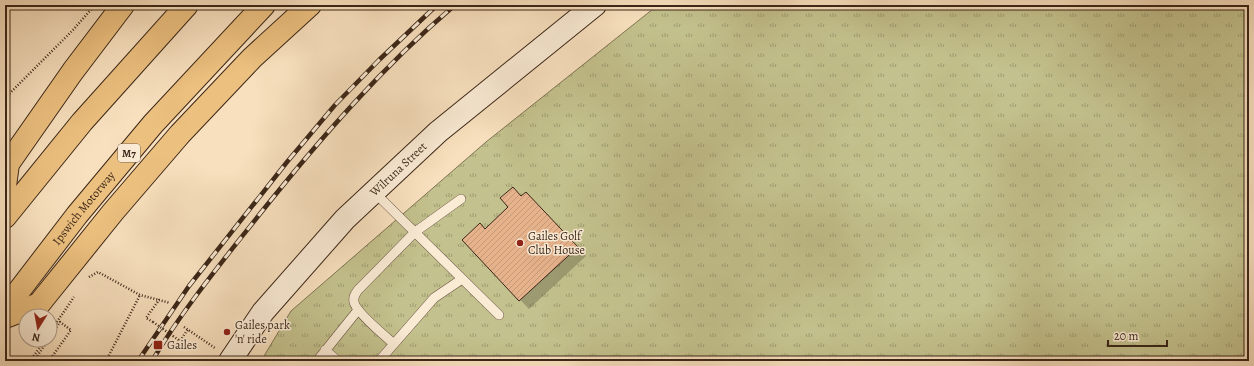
<svg xmlns="http://www.w3.org/2000/svg" width="1254" height="366" viewBox="0 0 1254 366" font-family="Alegreya,serif">
	<defs>
		<pattern id="grass-tufts" width="24" height="20" patternUnits="userSpaceOnUse"><rect width="24" height="20" fill="#c3c18d"/><path d="M3 7l-1-3M5 7V3M7 7l1-3M15 17l-1-3M17 17v-4M19 17l1-3" fill="none" stroke="#a09d72"/></pattern>
		<pattern id="building-hatch" width="6" height="6" patternUnits="userSpaceOnUse"><rect width="6" height="6" fill="#e5b28c"/><path d="M-1 1l2-2M0 6l6-6M5 7l2-2" fill="none" stroke="#c59978"/></pattern>
	</defs>
	<rect width="100%" height="100%" fill="#f8e0be"/>
	<filter id="stains"><feTurbulence type="fractalNoise" baseFrequency=".005" numOctaves="4"/><feColorMatrix values="0 0 0 0 .2 0 0 0 0 .09 0 0 0 0 .02 0 0 0 .5 -.17"/></filter>
	<radialGradient id="worn" r=".72"><stop offset=".6" stop-color="#630" stop-opacity="0"/><stop offset="1" stop-color="#630" stop-opacity=".3"/></radialGradient>
	<path fill="url(#grass-tufts)" stroke="#7f7452" d="M 658,5 L 1249,5 L 1249,361 L 261,361 L 291,311 L 486,142 Z"/>
	<path fill="#0003" d="M 526,193 L 586,256 L 529,309 L 463,240 L 485,230 Z"/>
	<path fill="url(#building-hatch)" stroke="#3b2618" d="M 513,187 L 521,196 L 526,192 L 578,247 L 519,301 L 462,240 L 480,223 L 485,229 L 508,207 L 500,198 Z"/>
	<g fill="none" stroke-linecap="round" stroke-linejoin="round">
		<g stroke="#6a5442" stroke-width="10">
			<path id="lane" d="M 374,192 L 499,315
				M 394,344 C 386,337 355,311 354,302 C 353,297 355,294 358,290 L 415,232 L 461,199
				M 325,350 L 338,361
				M 317,361 L 358,310
				M 379,361 L 434,298 L 462,279"/>
		</g>
		<g stroke="#3b2618" stroke-width="24">
			<g id="secondary">
				<path id="s1" d="M 230,361 L 263,312 L 345,219 L 438,132 L 595,5"/>
			</g>
		</g>
		<g stroke="#3b2618" stroke-width="24">
			<g id="highway">
				<path d="M 5,186 L 8,164 L 73,71 L 123,5"/>
				<path d="M 5,217 L 82,122 L 187,5"/>
				<path id="s2" d="M 5,309 L 77,215 L 153,124 L 264,5"/>
				<path d="M 5,317 L 39,304 L 113,212 L 180,134 L 252,58 L 310,5"/>
			</g>
		</g>
		<path stroke="#3b2618" stroke-width="2.5" stroke-dasharray="1 2" stroke-linecap="butt" d="M 5,98 L 73,30 L 94,6
			M 89,277 L 98,272 L 140,295 L 159,300
			M 153,322 L 146,318 L 159,300 L 170,303
			M 184,327 L 215,348
			M 50,332 L 74,297
			M 173,336 L 180,341 L 188,329
			M 30,361 L 45,340
			M 34,361 L 48,340
			M 49,361 L 71,330 L 60,322 L 50,337
			M 106,361 L 140,295"/>
		<use href="#lane" stroke="#faebd5" stroke-width="9"/>
		<use href="#secondary" stroke="#faebd5" stroke-width="22"/>
		<use href="#highway" stroke="#ecc07f" stroke-width="22"/>
		<g stroke="#3b2618" stroke-width="4.5">
			<path id="rail" d="M 138,361 L 189,286 L 287,162 L 335,105 L 379,60 L 437,5
				M 152,361 C 183,309 222,262 259,215 C 319,140 382,67 455,5"/>
		</g>
		<use href="#rail" stroke="#faebd5" stroke-width="3" stroke-dasharray="9" stroke-linecap="butt"/>
		<path stroke="#3b2618" stroke-width="2.5" stroke-dasharray="1 2" stroke-linecap="butt" d="M 153,322 L 173,336"/>
	</g>
	<g fill="#8f2418" stroke="#faebd5" stroke-width="1.5">
		<circle cx="520" cy="243" r="4"/>
		<circle cx="227" cy="332" r="4"/>
		<rect x="153" y="340" width="10" height="10" rx="2"/>
	</g>
	<g text-anchor="middle" dominant-baseline="central" stroke-width="3" stroke-linejoin="round" paint-order="stroke">
		<rect fill="#faebd5" stroke="#746151" stroke-width="1" x="118" y="144" width="22" height="18" rx="3"/>
		<g font-size="11" font-weight="bold" fill="#3b2618">
			<text x="129" y="153">M7</text>
		</g>
		<g font-size="12" fill="#3b2618" stroke="#faebd5">
			<text stroke="none"><textPath href="#s1" startOffset="256">Wilruna Street</textPath></text>
			<text stroke="none"><textPath href="#s2" startOffset="128">Ipswich Motorway</textPath></text>
		</g>
		<g font-size="12" fill="#3b2618" stroke="#faebd5" text-anchor="start">
			<text x="528" y="236">Gailes Golf<tspan x="528" dy="14">Club House</tspan></text>
			<text x="235" y="325">Gailes park<tspan x="235" dy="14">'n' ride</tspan></text>
			<text x="167" y="345">Gailes</text>
		</g>
	</g>
	<rect width="1254" height="366" fill="none" stroke="#f8e0be" stroke-width="20"/>
	<rect x="6" y="6" width="1242" height="354" fill="none" stroke="#3b2618" stroke-width="2"/>
	<rect x="10" y="10" width="1234" height="346" fill="none" stroke="#3b2618"/>
	<g transform="translate(38 328) rotate(191)"><circle r="19" fill="#faebd5" stroke="#ae9c89"/>
	<path d="M0-3L7 15L0 10L-7 15Z" fill="#8f2418"/>
	<text y="-6" font-size="11" font-weight="bold" text-anchor="middle" fill="#3b2618">N</text>
	</g>
	<path d="M1108 340v6h59v-6" fill="none" stroke="#3b2618" stroke-width="2"/>
	<text x="1114" y="340" font-size="12" fill="#3b2618" stroke="#faebd5" stroke-width="3" paint-order="stroke">20 m</text>
	<rect width="100%" height="100%" filter="url(#stains)"/>
	<rect width="100%" height="100%" fill="url(#worn)"/>
</svg>
